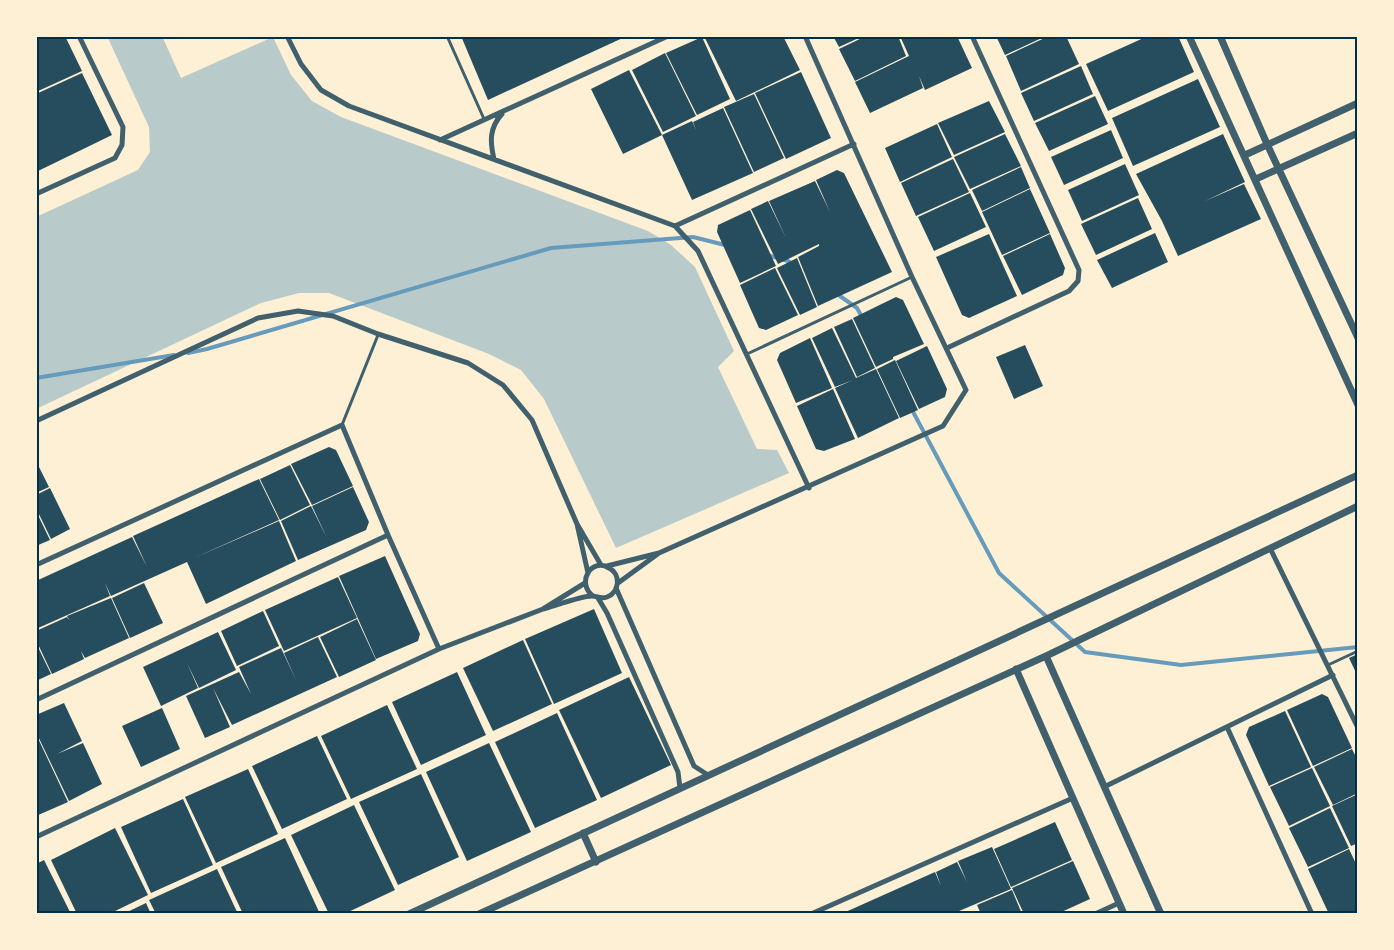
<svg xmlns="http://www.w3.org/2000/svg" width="1394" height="950" viewBox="0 0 1394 950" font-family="'Exo 2',sans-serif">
	<rect width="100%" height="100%" fill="#fdf0d5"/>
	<path fill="#b9caca" d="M 107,36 L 162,36 L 181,78 L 273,37 L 291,75 L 312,101 L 341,117 L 648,231 L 671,245 L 695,267 L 734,351 L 718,367 L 757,449 L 777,450 L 789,473 L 616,548 L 544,399 L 521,370 L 489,354 L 329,293 L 299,293 L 261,303 L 36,409 L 36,217 L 138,170 L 150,152 L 149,127 Z"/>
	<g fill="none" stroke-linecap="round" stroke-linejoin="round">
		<path stroke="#669bbc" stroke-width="4" d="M 767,255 L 788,261 L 794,265
			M 837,294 L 857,308 L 862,317
			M 188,353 L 207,349 L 551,248 L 693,237 L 725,245
			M 36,378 L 174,355
			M 911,408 L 999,573 L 1085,652 L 1181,665 L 1358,647"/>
	</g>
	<path fill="#264d5e" d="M 36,36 L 65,36 L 82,71 L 36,92 Z
		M 461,36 L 627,36 L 488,100 Z
		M 709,36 L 783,36 L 800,70 L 736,101 L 705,38 Z
		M 833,36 L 863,36 L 839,47 Z
		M 866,36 L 898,36 L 906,56 L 855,81 L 839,49 Z
		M 900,36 L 957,36 L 972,68 L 925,90 L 919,76 L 923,88 L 870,113 L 855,82 L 909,56 Z
		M 996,36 L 1046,36 L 1005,55 Z
		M 1049,36 L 1066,36 L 1079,64 L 1021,91 L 1006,56 Z
		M 1148,36 L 1178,36 L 1194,72 L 1108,111 L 1086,64 Z
		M 702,37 L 730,99 L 697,115 L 666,53 Z
		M 665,53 L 696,116 L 663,132 L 632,70 Z
		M 1081,66 L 1093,94 L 1034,121 L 1021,93 Z
		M 629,70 L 662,135 L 623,154 L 591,89 Z
		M 801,72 L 831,138 L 786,159 L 755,93 Z
		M 82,73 L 112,135 L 36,172 L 36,94 Z
		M 1198,79 L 1220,127 L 1133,166 L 1112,118 Z
		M 754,94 L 784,158 L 754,172 L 724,107 Z
		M 1095,96 L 1108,124 L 1049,151 L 1035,123 Z
		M 989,101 L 1005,132 L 954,155 L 938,123 Z
		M 723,108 L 753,173 L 692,200 L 662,135 L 692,121 L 696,130 L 693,122 Z
		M 937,124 L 952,157 L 900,182 L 885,148 Z
		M 1111,130 L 1123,158 L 1064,185 L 1051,157 Z
		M 1005,134 L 1021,166 L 970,189 L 954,157 Z
		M 1223,134 L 1245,182 L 1205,201 L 1244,184 L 1261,219 L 1178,256 L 1162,221 L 1136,174 Z
		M 953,159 L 969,192 L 916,216 L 901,183 Z
		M 1125,164 L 1139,195 L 1082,221 L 1068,190 Z
		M 1021,167 L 1030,188 L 982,211 L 972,190 Z
		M 837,170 L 844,173 L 892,272 L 818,306 L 798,257 L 819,246 L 819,244 L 778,264 L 751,209 L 768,201 L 786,238 L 769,201 L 815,181 L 830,212 L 816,180 Z
		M 1030,189 L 1050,233 L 1002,255 L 982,212 Z
		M 970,193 L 986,227 L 934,251 L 918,217 Z
		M 1138,198 L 1152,229 L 1096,255 L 1081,224 Z
		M 750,210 L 776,266 L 740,283 L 717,232 L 718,225 Z
		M 1155,233 L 1168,262 L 1112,288 L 1097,260 Z
		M 989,234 L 1017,296 L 969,318 L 962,315 L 936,257 Z
		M 1050,234 L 1065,268 L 1063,275 L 1022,295 L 1003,256 Z
		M 797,258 L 817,307 L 800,315 L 777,268 Z
		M 775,268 L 798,315 L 766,330 L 759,328 L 740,285 Z
		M 896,297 L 903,300 L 924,344 L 893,357 L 893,359 L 876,367 L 853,318 Z
		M 852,319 L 875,368 L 857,377 L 834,327 Z
		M 832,328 L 856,378 L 876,369 L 899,418 L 858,438 L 835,388 L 853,380 L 835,387 L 812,338 Z
		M 810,338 L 832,388 L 796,403 L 777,360 L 780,353 Z
		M 1025,345 L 1043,386 L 1014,399 L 996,357 Z
		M 927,346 L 947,389 L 945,397 L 919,409 L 896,361 Z
		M 895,360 L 918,410 L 900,418 L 877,369 Z
		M 833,389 L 855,439 L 824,451 L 816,449 L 797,406 Z
		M 329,447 L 336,450 L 353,486 L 312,505 L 291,464 Z
		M 36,461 L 49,487 L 36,493 Z
		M 290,465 L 310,505 L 280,520 L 260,479 Z
		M 259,479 L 279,520 L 194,558 L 279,521 L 296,561 L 206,604 L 187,562 L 111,596 L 105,583 L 110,596 L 36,629 L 36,581 L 132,537 L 147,567 L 133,536 Z
		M 353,487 L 369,522 L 366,530 L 298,560 L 281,521 L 311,506 L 327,538 L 312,506 Z
		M 50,488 L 70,529 L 51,539 L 36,508 L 36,495 Z
		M 36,511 L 50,540 L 36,546 Z
		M 385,556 L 420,634 L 418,641 L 376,659 L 339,576 Z
		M 338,577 L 357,618 L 284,651 L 265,610 Z
		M 144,583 L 163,623 L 130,638 L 112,598 Z
		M 111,598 L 129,638 L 85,658 L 81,651 L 84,659 L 52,674 L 36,640 L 36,631 L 67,617 L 70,621 L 67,616 Z
		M 594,609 L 622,673 L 554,704 L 525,639 Z
		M 263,611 L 279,646 L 237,666 L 221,631 Z
		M 357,619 L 376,660 L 339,677 L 320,637 Z
		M 218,632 L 236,670 L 199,688 L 187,663 L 198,688 L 161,706 L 143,667 Z
		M 318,637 L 337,677 L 232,725 L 213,688 L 230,727 L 205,738 L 186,696 L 239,672 L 251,694 L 239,667 L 281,648 L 296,680 L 284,653 Z
		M 523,640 L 552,704 L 493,731 L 463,668 Z
		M 36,643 L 51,674 L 36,681 Z
		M 1358,654 L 1358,677 L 1349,658 Z
		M 457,672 L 486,735 L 421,765 L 392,702 Z
		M 629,677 L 671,765 L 601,798 L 559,710 Z
		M 1322,694 L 1328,697 L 1352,748 L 1313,766 L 1287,710 Z
		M 64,703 L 82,741 L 57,754 L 83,743 L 102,784 L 69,801 L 36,732 L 36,715 Z
		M 387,705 L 417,769 L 351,799 L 321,736 Z
		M 162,708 L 180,749 L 141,767 L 122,726 Z
		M 1285,711 L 1311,767 L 1269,786 L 1246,735 L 1249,727 Z
		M 557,713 L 597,800 L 535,828 L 495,742 Z
		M 36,734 L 68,802 L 36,816 Z
		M 317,736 L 347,799 L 282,829 L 252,766 Z
		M 489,743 L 531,832 L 467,861 L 426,772 Z
		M 1352,749 L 1358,761 L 1358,793 L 1333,805 L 1314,767 Z
		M 1312,768 L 1330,806 L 1289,826 L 1270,787 Z
		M 248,769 L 278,834 L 216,863 L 185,797 Z
		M 421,774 L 459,857 L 398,885 L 359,802 Z
		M 1358,794 L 1358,843 L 1351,846 L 1332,806 Z
		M 183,799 L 213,865 L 151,893 L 121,827 Z
		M 354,805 L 395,890 L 344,914 L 329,914 L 291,835 Z
		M 1330,808 L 1349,848 L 1308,867 L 1289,828 Z
		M 1055,822 L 1072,860 L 1011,887 L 994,849 Z
		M 115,828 L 148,895 L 109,914 L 77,914 L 51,860 Z
		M 285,838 L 320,914 L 243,914 L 221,867 Z
		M 992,847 L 1011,889 L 952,914 L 841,914 L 935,872 L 941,886 L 936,872 L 957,862 L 967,882 L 958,861 Z
		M 1349,849 L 1358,868 L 1358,914 L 1329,914 L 1308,869 Z
		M 44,860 L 71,914 L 36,914 L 36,864 Z
		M 1073,861 L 1090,899 L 1057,914 L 1024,914 L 1012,888 Z
		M 217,869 L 238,914 L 156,914 L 149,900 Z
		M 1012,890 L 1022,914 L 981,914 L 977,905 Z
		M 146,903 L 151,914 L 123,914 Z"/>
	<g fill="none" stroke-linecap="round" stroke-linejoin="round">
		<path stroke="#3f606c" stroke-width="3" d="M 447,36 L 484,119
			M 747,354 L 912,277
			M 342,425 L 378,335
			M 1328,665 L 1358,651"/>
		<path stroke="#3f606c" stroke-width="5" d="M 287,36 L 301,64 L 321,90 L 349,106 L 675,226 L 698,251 L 809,488
			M 440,140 L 668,36
			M 494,159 C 490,142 489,128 502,114
			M 36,194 L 115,158 L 122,145 L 123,127 L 79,36
			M 675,226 L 854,144
			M 947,348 L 1069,291 L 1078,281 L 1079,270 L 972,36
			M 36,421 L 258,318 L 298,311 L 333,316 L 378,334 L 468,363 L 503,385 L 532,420 L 577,524
			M 1270,548 L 1358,728
			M 659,553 L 943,426 L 966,390 L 912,277 L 805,36
			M 36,565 L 342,425 L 388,535 L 439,649
			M 607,566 L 659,553 L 618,583
			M 588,573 L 577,524 L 601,565
			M 585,583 L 543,609 C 554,606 584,595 593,596 C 599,597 601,599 607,597 C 620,592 621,574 609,568 C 591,557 576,583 593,596
			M 616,588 L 694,766 L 708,775
			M 598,598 L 607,613 L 678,772 L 680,788
			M 36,700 L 388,535
			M 1227,727 L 1312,914
			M 1106,786 L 1333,675
			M 36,837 L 439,649 L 543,609
			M 811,914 L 1073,798
			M 1095,914 L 1119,903"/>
		<path stroke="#3f606c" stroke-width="7" d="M 1189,36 L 1358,405
			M 1220,36 L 1267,144 L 1358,338
			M 1245,155 L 1358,103
			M 1256,179 L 1358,133
			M 1046,656 L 1161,914
			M 1016,669 L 1124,914
			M 583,833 L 596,862
			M 409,914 L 1358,475
			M 479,914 L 1046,656 L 1358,506"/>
	</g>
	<rect width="1394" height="950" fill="none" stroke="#fdf0d5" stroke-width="75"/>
	<rect x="38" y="38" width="1318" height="874" fill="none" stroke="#003049" stroke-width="2"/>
</svg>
